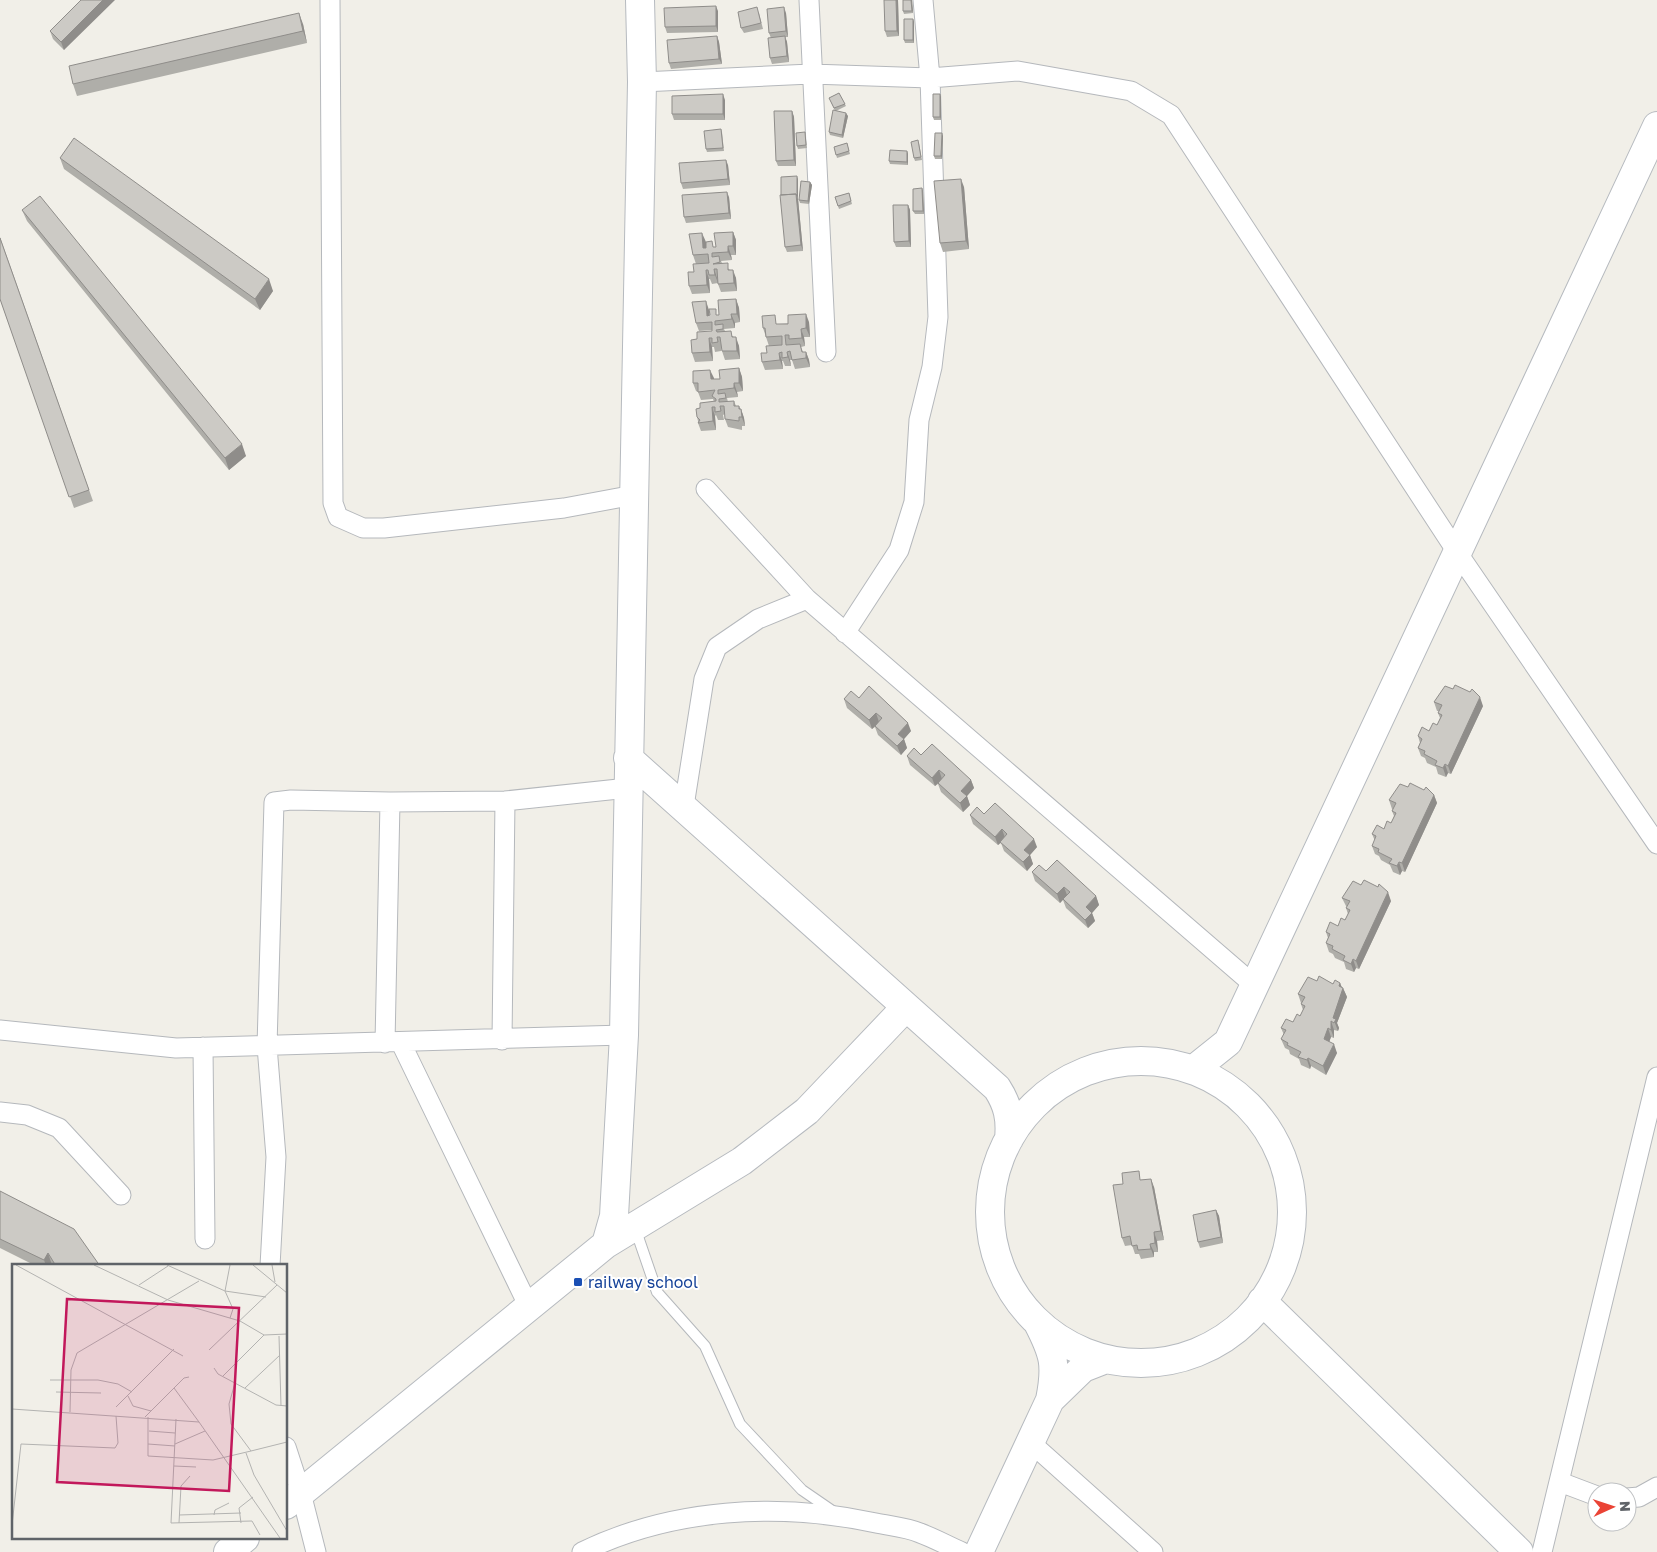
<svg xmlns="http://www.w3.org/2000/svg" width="1657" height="1552" viewBox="0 0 1657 1552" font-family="'Golos Text',sans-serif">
	<rect width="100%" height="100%" fill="#f1efe8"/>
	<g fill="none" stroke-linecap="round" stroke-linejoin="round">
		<g stroke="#b5b8bc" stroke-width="12">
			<path id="lane" d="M 635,1228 L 657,1292 L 705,1346 L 740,1424 L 802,1490 L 834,1512"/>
		</g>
		<g stroke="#b5b8bc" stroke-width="21">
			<path id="street" d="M 330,0 L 333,503 L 338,517 L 363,528 L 384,528 L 564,508 L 634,495
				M 809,0 L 826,352
				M 642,82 L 811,74 L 930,78 L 1018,71 L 1131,91 L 1171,115 L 1457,552 L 1657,844
				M 706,489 L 807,599 L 1254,985
				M 845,633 L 899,550 L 914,502 L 919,420 L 932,367 L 938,317 L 930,78 L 923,0
				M 684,806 L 704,679 L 717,647 L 758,619 L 807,599
				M 0,1030 L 176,1048 L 624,1035
				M 502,1040 L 505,801
				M 385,1043 L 390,802
				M 401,1043 L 529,1307
				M 203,1047 L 205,1239
				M 0,1112 L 27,1115 L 59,1128 L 121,1195
				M 270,1266 L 276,1157 L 267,1046 L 274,802 L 291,800 L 390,802 L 505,801 L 628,788
				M 1030,1442 L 1153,1552
				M 286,1447 L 301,1493 L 316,1552
				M 1560,1482 L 1597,1496
				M 1627,1498 L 1639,1497 L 1657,1487
				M 582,1552 C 672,1508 778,1502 876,1523 C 890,1526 906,1527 920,1533 C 934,1538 948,1546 962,1552
				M 1542,1552 L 1657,1077"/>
		</g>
		<g stroke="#b6babf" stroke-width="30">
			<path id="secondary" d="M 628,758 L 997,1088 C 1008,1105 1011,1119 1009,1139
				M990 1212a151 151 0 1 1 302 0a151 151 0 1 1-302 0Z
				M 1193,1070 L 1228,1042 L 1657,126
				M 606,1244 L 614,1216 L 624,1035 L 642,82 L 640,0
				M 1262,1301 L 1519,1552
				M 1050,1400 L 1083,1368 L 1106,1359
				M 286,1505 L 606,1244 L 742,1161 L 807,1111 L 905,1008
				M 228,1552 L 245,1538
				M 979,1552 L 1050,1400 C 1057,1365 1054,1354 1038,1323"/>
		</g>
		<use href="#lane" stroke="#fff" stroke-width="10"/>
		<use href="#street" stroke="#fff" stroke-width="19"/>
		<use href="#secondary" stroke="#fff" stroke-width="28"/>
	</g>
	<path fill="#afaea9" d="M 81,0 L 64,50 L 53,39 L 50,31 Z
		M 898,0 L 899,36 L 887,37 L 885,31 Z
		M 903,0 L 912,0 L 913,13 L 904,14 L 903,11 Z
		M 718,11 L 718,32 L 667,33 L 665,27 Z
		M 759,13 L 763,29 L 744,33 L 741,28 Z
		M 786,13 L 788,37 L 785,37 L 787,42 L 789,62 L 772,64 L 770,58 L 771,38 L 769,33 Z
		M 913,19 L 914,22 L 914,43 L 905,43 L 904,40 Z
		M 303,24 L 307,43 L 77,96 L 73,84 Z
		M 717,36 L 719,42 L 722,64 L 671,69 L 669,63 Z
		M 839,93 L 846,106 L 836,111 L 848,116 L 843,138 L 830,135 L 829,132 L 835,111 L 829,98 Z
		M 940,94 L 941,97 L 941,120 L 934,120 L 933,117 Z
		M 725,100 L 725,120 L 674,120 L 672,114 Z
		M 792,111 L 794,117 L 796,166 L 778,166 L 776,161 Z
		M 721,129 L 722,132 L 724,151 L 707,152 L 706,149 Z
		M 805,132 L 807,148 L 798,149 L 797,146 Z
		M 943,136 L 942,159 L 935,159 L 934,156 Z
		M 847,143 L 850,154 L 837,158 L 834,147 Z
		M 919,143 L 922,160 L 915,161 L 914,158 Z
		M 907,151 L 908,154 L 908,165 L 890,164 L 889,161 Z
		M 60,158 L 273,291 L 260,310 L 64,169 Z
		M 728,165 L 730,185 L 683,189 L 681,183 Z
		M 798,179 L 798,198 L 803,251 L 787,252 L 785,247 Z
		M 810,182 L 812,185 L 809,204 L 800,203 L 799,200 Z
		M 964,187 L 969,249 L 943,252 L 940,243 Z
		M 922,188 L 923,191 L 924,214 L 915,214 L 913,211 Z
		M 849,193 L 852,204 L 839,209 L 835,197 Z
		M 729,197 L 731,219 L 686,223 L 684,217 Z
		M 908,205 L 910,210 L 911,247 L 896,247 L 894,242 Z
		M 22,210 L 246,456 L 229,470 L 27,221 Z
		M 733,232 L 736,240 L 736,255 L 731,255 L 732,260 L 721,261 L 722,263 L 730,270 L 736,278 L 737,291 L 721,292 L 718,284 L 718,278 L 718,283 L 712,284 L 710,279 L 709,279 L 710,293 L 692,294 L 689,286 L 694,272 L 709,263 L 696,264 L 693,255 L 706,242 L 706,248 L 716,247 Z
		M 0,237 L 93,501 L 74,508 L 0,299 Z
		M 736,299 L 739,308 L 740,322 L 735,323 L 735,328 L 724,329 L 725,331 L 734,337 L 739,346 L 740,359 L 725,360 L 722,351 L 721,346 L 721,351 L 715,352 L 714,347 L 712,347 L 713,361 L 695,362 L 692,353 L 697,339 L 712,331 L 712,330 L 699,331 L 696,323 L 709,310 L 709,315 L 719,315 Z
		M 809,322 L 810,337 L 804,337 L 805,346 L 801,347 L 803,352 L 806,352 L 809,360 L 810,367 L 795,369 L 792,360 L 790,360 L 791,366 L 785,366 L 783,361 L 782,361 L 783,369 L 765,370 L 762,362 L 767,353 L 782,345 L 769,346 L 763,328 L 779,324 Z
		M 739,368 L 742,377 L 743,391 L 737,392 L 738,397 L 727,398 L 728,402 L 734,401 L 736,406 L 740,409 L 741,409 L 744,418 L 745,426 L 742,426 L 742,430 L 728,427 L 725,419 L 725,414 L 723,415 L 724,420 L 718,420 L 716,415 L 715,416 L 716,430 L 701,431 L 698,423 L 698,421 L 697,417 L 700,408 L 714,402 L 713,399 L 701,400 L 698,392 L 696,391 L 693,383 L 714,379 L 720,379 Z
		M 859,698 L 911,731 L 904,739 L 907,748 L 901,755 L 878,735 L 875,727 L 872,729 L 847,708 L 844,699 Z
		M 1434,702 L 1483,706 L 1451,774 L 1448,773 L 1446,777 L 1438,774 L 1436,767 L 1427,763 L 1425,758 L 1421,756 L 1418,748 L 1420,743 L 1418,736 L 1429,731 L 1437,725 L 1440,718 L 1438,713 L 1439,711 L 1437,711 Z
		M 921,755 L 971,780 L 974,788 L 967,796 L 970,805 L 963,812 L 941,792 L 938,784 L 935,786 L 910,765 L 907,756 Z
		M 1408,787 L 1434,795 L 1437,803 L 1405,872 L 1402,871 L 1400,875 L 1393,872 L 1390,865 L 1381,860 L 1379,856 L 1375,854 L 1372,846 L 1375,841 L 1372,834 L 1384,829 L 1391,823 L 1394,816 L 1392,811 L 1393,809 L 1392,809 L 1389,800 Z
		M 984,814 L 1037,847 L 1030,855 L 1033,864 L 1027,871 L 1004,851 L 1001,843 L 998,845 L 973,824 L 970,815 Z
		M 1046,871 L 1096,896 L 1099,905 L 1092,913 L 1095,921 L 1088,928 L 1066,908 L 1063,900 L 1060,903 L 1035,881 L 1032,872 Z
		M 1342,898 L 1391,901 L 1359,969 L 1356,968 L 1354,972 L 1346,969 L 1344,962 L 1335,958 L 1333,954 L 1329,952 L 1326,943 L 1328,938 L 1326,932 L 1338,926 L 1345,920 L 1348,914 L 1346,908 L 1347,907 L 1346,906 Z
		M 1317,981 L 1333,984 L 1340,983 L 1342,988 L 1343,988 L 1347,997 L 1337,1023 L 1339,1028 L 1338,1031 L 1334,1030 L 1334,1038 L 1331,1037 L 1329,1042 L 1337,1053 L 1326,1075 L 1311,1066 L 1310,1069 L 1301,1065 L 1299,1059 L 1290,1054 L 1289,1050 L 1285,1048 L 1281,1039 L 1284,1035 L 1281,1028 L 1293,1022 L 1300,1016 L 1303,1010 L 1301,1004 L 1302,1003 L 1301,1003 L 1298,994 Z
		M 1142,1180 L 1154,1187 L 1164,1240 L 1157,1241 L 1158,1252 L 1154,1252 L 1154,1257 L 1141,1259 L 1139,1254 L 1135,1254 L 1132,1245 L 1125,1246 L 1122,1238 Z
		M 0,1191 L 100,1266 L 52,1266 L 52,1265 L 51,1266 L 36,1266 L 0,1248 Z
		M 1216,1210 L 1219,1216 L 1223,1243 L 1200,1248 L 1198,1242 Z"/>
	<path fill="#8f8d8a" d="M 103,0 L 115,0 L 64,50 L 61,42 Z
		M 896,0 L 898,0 L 899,36 L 897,31 Z
		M 911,0 L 912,0 L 913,13 L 912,11 Z
		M 716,6 L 718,11 L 718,32 L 716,26 Z
		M 784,7 L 786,13 L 788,37 L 786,31 Z
		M 299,13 L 303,24 L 307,43 L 303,31 Z
		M 913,19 L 914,22 L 914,43 L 913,40 Z
		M 717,36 L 719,42 L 722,64 L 719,59 Z
		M 785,36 L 787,42 L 789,62 L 787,56 Z
		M 723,94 L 725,100 L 725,120 L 723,114 Z
		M 940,94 L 941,97 L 941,120 L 940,117 Z
		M 792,111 L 794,117 L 796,166 L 794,160 Z
		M 846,113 L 848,116 L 843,138 L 842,135 Z
		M 942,133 L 943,136 L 942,159 L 941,156 Z
		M 907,151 L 908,154 L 908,165 L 907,162 Z
		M 726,160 L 728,165 L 730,185 L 728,179 Z
		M 797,176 L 798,179 L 798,198 L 797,196 Z
		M 961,179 L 964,187 L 969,249 L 966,241 Z
		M 810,182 L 812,185 L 809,204 L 808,201 Z
		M 922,188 L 923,191 L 924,214 L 923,211 Z
		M 727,192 L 729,197 L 731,219 L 729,213 Z
		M 796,194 L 798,199 L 803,251 L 801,245 Z
		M 908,205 L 910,210 L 911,247 L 909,241 Z
		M 733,232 L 736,240 L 736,255 L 733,246 Z
		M 702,233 L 706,242 L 706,254 L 703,248 Z
		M 728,246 L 731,255 L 732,260 L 728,252 Z
		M 714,269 L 717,278 L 718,283 L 715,275 Z
		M 706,270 L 709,279 L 710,293 L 707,285 Z
		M 733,270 L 736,278 L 737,291 L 734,283 Z
		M 269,279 L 273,291 L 260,310 L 255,299 Z
		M 736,299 L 739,308 L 740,322 L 737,314 Z
		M 706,301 L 709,310 L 710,322 L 707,316 Z
		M 731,314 L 735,323 L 735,328 L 732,319 Z
		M 806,314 L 809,322 L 810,337 L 806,328 Z
		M 801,329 L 804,337 L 805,346 L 802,338 Z
		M 736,337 L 739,346 L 740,359 L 737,351 Z
		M 709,338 L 712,347 L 713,361 L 710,352 Z
		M 787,352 L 790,360 L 791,366 L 788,357 Z
		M 806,352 L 809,360 L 810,367 L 806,358 Z
		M 779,353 L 782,361 L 783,369 L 780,360 Z
		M 739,368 L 742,377 L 743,391 L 739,383 Z
		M 710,370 L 714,378 L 714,388 L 711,379 Z
		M 734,383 L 737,392 L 738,397 L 734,388 Z
		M 739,406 L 742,414 L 741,409 L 744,418 L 745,426 L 739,409 Z
		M 712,407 L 715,416 L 716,430 L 713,421 Z
		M 242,444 L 246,456 L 229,470 L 225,458 Z
		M 1480,697 L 1483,706 L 1451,774 L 1448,766 Z
		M 876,713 L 879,722 L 872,729 L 869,720 Z
		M 908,723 L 911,731 L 904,739 L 907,748 L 901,755 L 897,746 L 898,734 Z
		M 1445,764 L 1448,773 L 1446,777 L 1443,768 Z
		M 939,770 L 942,779 L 935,786 L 932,778 Z
		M 971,780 L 974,788 L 967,796 L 970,805 L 963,812 L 960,803 L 961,791 Z
		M 1434,795 L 1437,803 L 1405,872 L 1402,863 Z
		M 1002,829 L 1005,838 L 998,845 L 995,837 Z
		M 1034,839 L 1037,847 L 1030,855 L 1033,864 L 1027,871 L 1023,862 L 1024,850 Z
		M 1399,862 L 1402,871 L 1400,875 L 1397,866 Z
		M 1064,887 L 1067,895 L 1060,903 L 1057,894 Z
		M 1388,892 L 1391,901 L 1359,969 L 1356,961 Z
		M 1096,896 L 1099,905 L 1092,913 L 1095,921 L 1088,928 L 1085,920 L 1086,907 Z
		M 1353,959 L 1356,968 L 1354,972 L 1351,964 Z
		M 1340,983 L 1343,990 L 1343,988 L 1347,997 L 1337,1023 L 1339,1028 L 1338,1031 L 1333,1018 L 1339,986 Z
		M 1331,1021 L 1334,1030 L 1334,1038 L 1331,1030 Z
		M 1328,1028 L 1331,1037 L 1327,1048 L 1324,1039 Z
		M 1334,1044 L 1337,1053 L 1326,1075 L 1323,1066 Z
		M 1308,1058 L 1311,1066 L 1310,1069 L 1307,1060 Z
		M 1151,1179 L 1154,1187 L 1164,1240 L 1161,1231 Z
		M 1216,1210 L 1219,1216 L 1223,1243 L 1221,1237 Z
		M 1154,1232 L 1157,1241 L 1158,1252 L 1155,1243 Z
		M 1150,1244 L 1154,1252 L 1154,1257 L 1151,1249 Z
		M 48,1253 L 52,1265 L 51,1266 L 46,1266 L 44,1260 Z"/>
	<path fill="#cccac5" stroke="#8f8d8a" d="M 81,0 L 103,0 L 61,42 L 50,31 Z
		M 884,0 L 896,0 L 897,31 L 885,31 Z
		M 903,0 L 911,0 L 912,11 L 903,11 Z
		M 716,6 L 716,26 L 665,27 L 664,8 Z
		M 757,7 L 761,23 L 741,28 L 738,12 Z
		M 784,7 L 786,31 L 769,33 L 767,9 Z
		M 299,13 L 303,31 L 73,84 L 69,66 Z
		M 904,19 L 913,19 L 913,40 L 904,40 Z
		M 717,36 L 719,59 L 669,63 L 667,40 Z
		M 785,36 L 787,56 L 770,58 L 768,38 Z
		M 839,93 L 845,104 L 834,108 L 829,98 Z
		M 723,94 L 723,114 L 672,114 L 672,96 Z
		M 933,94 L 940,94 L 940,117 L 933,117 Z
		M 833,110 L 846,113 L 842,135 L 829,132 Z
		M 774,111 L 792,111 L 794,160 L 776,161 Z
		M 721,129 L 723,148 L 706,149 L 704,131 Z
		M 805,132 L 806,145 L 797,146 L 796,133 Z
		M 935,133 L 942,133 L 941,156 L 934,156 Z
		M 74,138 L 269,279 L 255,299 L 60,158 Z
		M 918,140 L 921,157 L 914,158 L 911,142 Z
		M 847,143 L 849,151 L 836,155 L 834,147 Z
		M 890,150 L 907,151 L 907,162 L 889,161 Z
		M 726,160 L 728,179 L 681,183 L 679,163 Z
		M 797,176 L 797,196 L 796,194 L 781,195 L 781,177 Z
		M 961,179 L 966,241 L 940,243 L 934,181 Z
		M 801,181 L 810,182 L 808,201 L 799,200 Z
		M 922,188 L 923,211 L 913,211 L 913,189 Z
		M 727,192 L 729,213 L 684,217 L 682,195 Z
		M 849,193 L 851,201 L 838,206 L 835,197 Z
		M 796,194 L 801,245 L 785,247 L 780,195 Z
		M 40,196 L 242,444 L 225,458 L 22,210 Z
		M 893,205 L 908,205 L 909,241 L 894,242 Z
		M 733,232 L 733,246 L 728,246 L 728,252 L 712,253 L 712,257 L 719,256 L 720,262 L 713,264 L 728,263 L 728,270 L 733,270 L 734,283 L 718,284 L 717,269 L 714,269 L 715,275 L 709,275 L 708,270 L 706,270 L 707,285 L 689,286 L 688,272 L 694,272 L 693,264 L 709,263 L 708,254 L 693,255 L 689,234 L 702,233 L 703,248 L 706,248 L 706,242 L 712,241 L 713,247 L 716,247 L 714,233 Z
		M 0,238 L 89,490 L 69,497 L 0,299 Z
		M 736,299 L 737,314 L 731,314 L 732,319 L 715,321 L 715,325 L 723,324 L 723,329 L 716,330 L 717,332 L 731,331 L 732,337 L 736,337 L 737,351 L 722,351 L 720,337 L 717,337 L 718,342 L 712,343 L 712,338 L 709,338 L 710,352 L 692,353 L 691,340 L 697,339 L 697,332 L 712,331 L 712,322 L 696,323 L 692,302 L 706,301 L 707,316 L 710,315 L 709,309 L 716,309 L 716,315 L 719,315 L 718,300 Z
		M 806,314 L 806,328 L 801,329 L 802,338 L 789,339 L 789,335 L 785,335 L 786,345 L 800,344 L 802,352 L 806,352 L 806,358 L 792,360 L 790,351 L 787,352 L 788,357 L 782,358 L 782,352 L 779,353 L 780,360 L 762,362 L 761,353 L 767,353 L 766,346 L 782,345 L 782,336 L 766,337 L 765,328 L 763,328 L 762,316 L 775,315 L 776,324 L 788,324 L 788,315 Z
		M 739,368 L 739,383 L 734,383 L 734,388 L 718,390 L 718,394 L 725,393 L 726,398 L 719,399 L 719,402 L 734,401 L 734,406 L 739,406 L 739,409 L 741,409 L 742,417 L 739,417 L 739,421 L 725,419 L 724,406 L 720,406 L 721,411 L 715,412 L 715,407 L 712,407 L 713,421 L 698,423 L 700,420 L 697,417 L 696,409 L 700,408 L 700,403 L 716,401 L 716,399 L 712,396 L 715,390 L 698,392 L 698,383 L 693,383 L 693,371 L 710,370 L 711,379 L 720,379 L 719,370 Z
		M 1455,685 L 1470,692 L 1472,689 L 1480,697 L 1448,766 L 1445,764 L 1443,768 L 1435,765 L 1437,761 L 1424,754 L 1425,751 L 1418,748 L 1422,739 L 1418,736 L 1422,727 L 1429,731 L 1433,723 L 1437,725 L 1442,715 L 1438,713 L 1442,705 L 1434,702 L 1445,686 L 1453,689 Z
		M 869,686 L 908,723 L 898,734 L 904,739 L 897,746 L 875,726 L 882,718 L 876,713 L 869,720 L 844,699 L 851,691 L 859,698 Z
		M 932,744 L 971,780 L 961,791 L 967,796 L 960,803 L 938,783 L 945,775 L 939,770 L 932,778 L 907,756 L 914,748 L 921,755 Z
		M 1410,783 L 1424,790 L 1426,787 L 1434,795 L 1402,863 L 1399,862 L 1397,866 L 1389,863 L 1392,859 L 1378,852 L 1379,849 L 1372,846 L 1376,836 L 1372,834 L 1377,825 L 1384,829 L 1387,821 L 1391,823 L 1396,813 L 1392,811 L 1396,803 L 1389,800 L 1400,784 L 1408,787 Z
		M 995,803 L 1034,839 L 1024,850 L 1030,855 L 1023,862 L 1000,842 L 1007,834 L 1002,829 L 995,837 L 970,815 L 977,807 L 984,814 Z
		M 1057,860 L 1096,896 L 1086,907 L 1092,913 L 1085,920 L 1063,899 L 1070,892 L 1064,887 L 1057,894 L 1032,872 L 1039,865 L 1046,871 Z
		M 1364,880 L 1378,887 L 1379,884 L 1388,892 L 1356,961 L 1353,959 L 1351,964 L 1343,960 L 1345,956 L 1332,949 L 1333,946 L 1326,943 L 1330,934 L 1326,932 L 1330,922 L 1338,926 L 1341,918 L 1345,920 L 1350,910 L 1346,908 L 1350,901 L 1342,898 L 1353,881 L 1361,885 Z
		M 1319,976 L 1333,984 L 1335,980 L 1340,983 L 1339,986 L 1343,988 L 1333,1018 L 1336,1019 L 1334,1023 L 1331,1021 L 1331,1030 L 1328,1028 L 1324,1039 L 1334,1044 L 1323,1066 L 1308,1058 L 1307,1060 L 1298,1057 L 1301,1052 L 1287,1045 L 1288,1043 L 1281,1039 L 1286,1030 L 1281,1028 L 1286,1019 L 1293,1022 L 1297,1014 L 1300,1016 L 1305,1006 L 1301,1004 L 1305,997 L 1298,994 L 1308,977 L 1317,981 Z
		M 1139,1171 L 1140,1180 L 1151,1179 L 1161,1231 L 1154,1232 L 1155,1243 L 1150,1244 L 1151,1249 L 1138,1250 L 1137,1245 L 1132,1246 L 1130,1236 L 1122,1238 L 1113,1185 L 1123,1184 L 1122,1173 Z
		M 0,1191 L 74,1229 L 100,1266 L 56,1266 L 48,1253 L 44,1260 L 0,1239 Z
		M 1216,1210 L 1221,1237 L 1198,1242 L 1193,1215 Z"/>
	<rect fill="#1a4fb4" stroke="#fff" stroke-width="2" x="573" y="1277" width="10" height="10" rx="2.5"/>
	<g text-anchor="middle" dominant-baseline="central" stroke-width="4" stroke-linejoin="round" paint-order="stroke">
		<g font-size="16" fill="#164399" stroke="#fff" text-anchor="start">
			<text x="588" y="1282">railway school</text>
		</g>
	</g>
	<g transform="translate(12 1264)">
		<rect width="275" height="275" fill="#f1efe8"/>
		<path fill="none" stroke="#b3b3b1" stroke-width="1" d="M 4,1 L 171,92M 82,1 L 156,36 L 228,57 L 252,71 L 275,70M 155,1 L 213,27 L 254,33M 218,1 L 213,27 L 221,45 L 218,54M 241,1 L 275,29M 260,1 L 263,18M 127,21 L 156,2M 267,72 L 269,142M 197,86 L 265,21M 202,104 L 206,110 L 264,141 L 275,142M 211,112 L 252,71M 38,116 L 86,116 L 106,120 L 120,128M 162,124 L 187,158M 233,124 L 268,91M 44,128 L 89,129M 116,132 L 121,142 L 139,147M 104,143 L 162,85M 0,145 L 187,158 L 268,274M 58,148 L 59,106 L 65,89 L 187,17M 133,153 L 172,114 L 177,113M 136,153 L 136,192 L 201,196 L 239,187 L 219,160 L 217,140 L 223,119M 164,155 L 159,259 L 240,257 L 248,271M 137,167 L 163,169M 136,180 L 163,182M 163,180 L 193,167M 239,187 L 275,178M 234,189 L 242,211 L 275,267M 162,202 L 184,203M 167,251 L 229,249M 202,251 L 203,246 L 217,239M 167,259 L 169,222 L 178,212M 229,259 L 227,244 L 241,233M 0,261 L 9,180 L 103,184 L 106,179 L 104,152"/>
		<path fill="#c2185b" fill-opacity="0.15" stroke="#c2185b" stroke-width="2.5" d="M 55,35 L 227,44 L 217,227 L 45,218 Z"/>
		<rect width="275" height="275" fill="none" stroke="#5f6368" stroke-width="2.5"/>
	</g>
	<g transform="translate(1612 1507) rotate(87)"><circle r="24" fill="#ffffff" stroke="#bfc1c3"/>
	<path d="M0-4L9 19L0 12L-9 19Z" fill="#ea4335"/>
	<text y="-8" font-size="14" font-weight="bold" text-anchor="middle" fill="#5f6368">N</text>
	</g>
</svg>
